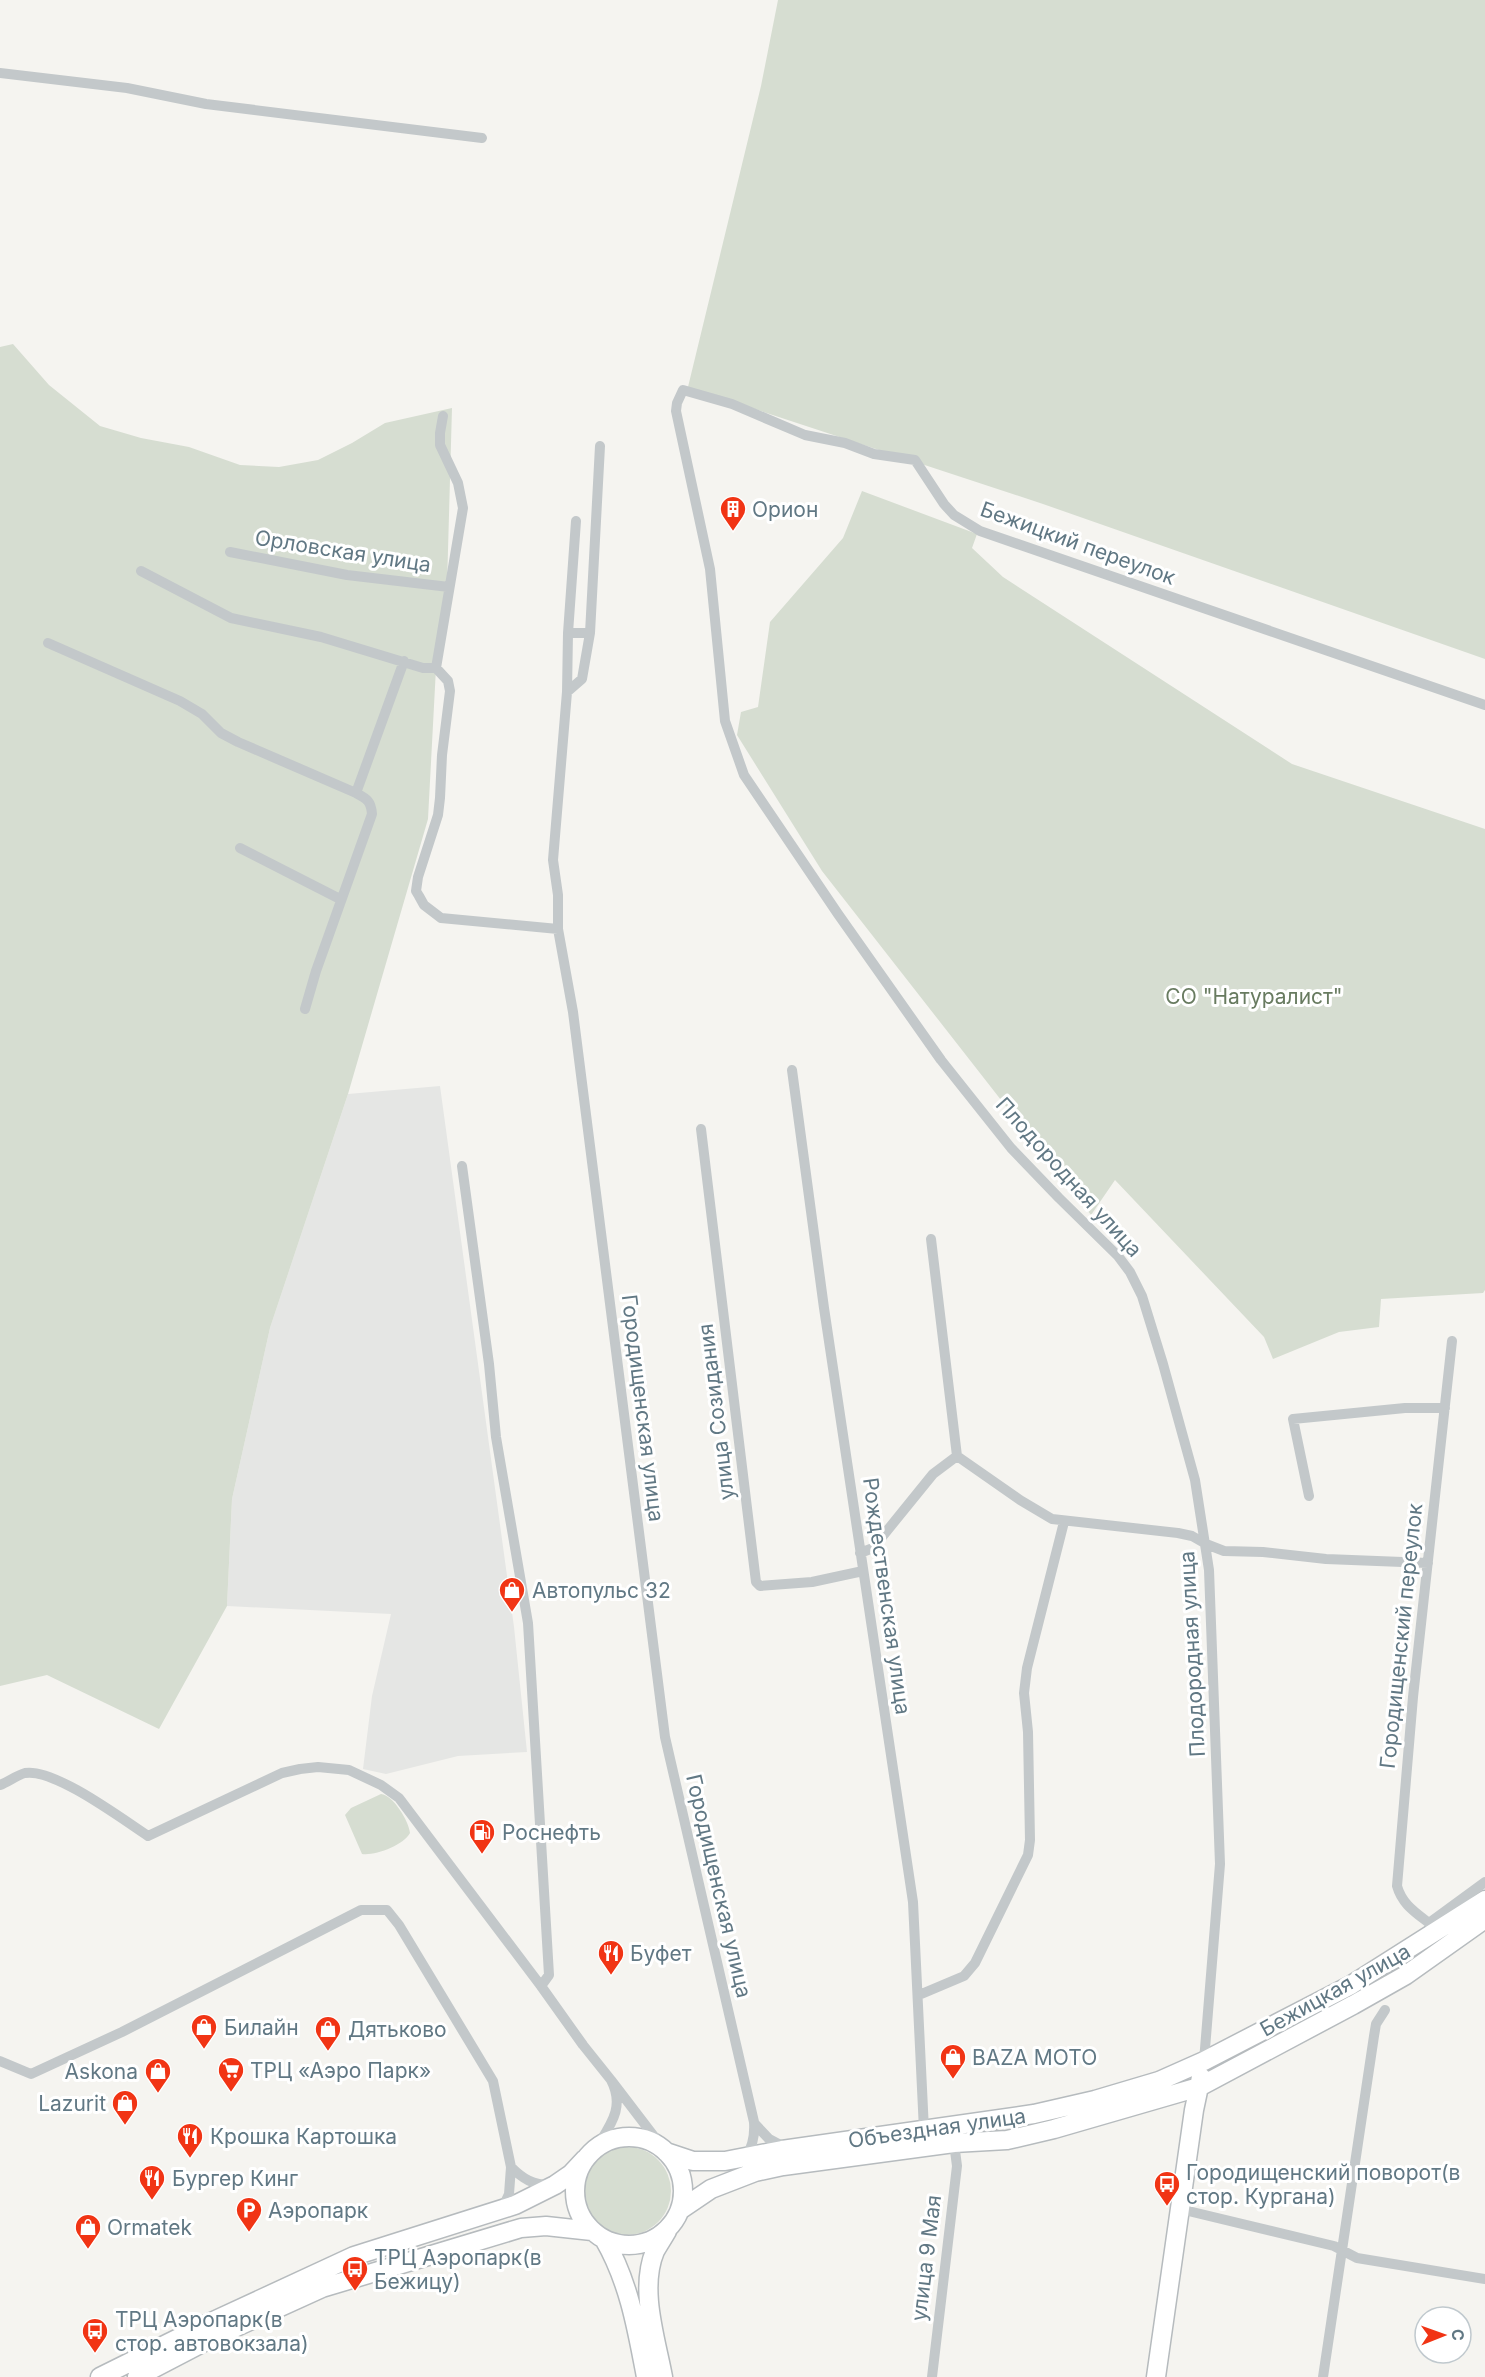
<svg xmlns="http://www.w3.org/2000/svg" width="1485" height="2377" viewBox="0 0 1485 2377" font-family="Inter,sans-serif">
	<rect width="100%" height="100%" fill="#f5f4f0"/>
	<path fill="#e5e6e4" d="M 440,1086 L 514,1627 L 527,1752 L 458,1756 L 386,1774 L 363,1769 L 372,1696 L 391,1614 L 227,1606 L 232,1499 L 270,1328 L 348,1094 Z"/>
	<path fill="#d6ddd1" d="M 778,0 L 1485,0 L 1485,659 L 1043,504 L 688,387 L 761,86 Z
		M 13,344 L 49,385 L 100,426 L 141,438 L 189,447 L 240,465 L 279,467 L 318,460 L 352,443 L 385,423 L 452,408 L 447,586 L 436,668 L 428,819 L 348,1094 L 270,1328 L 232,1499 L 227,1606 L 159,1729 L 47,1675 L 0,1686 L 0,347 Z
		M 862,491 L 977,534 L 972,548 L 1003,577 L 1292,764 L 1485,829 L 1485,1290 L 1483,1293 L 1381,1299 L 1379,1327 L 1339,1332 L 1273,1359 L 1264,1337 L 1115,1180 L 1091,1215 L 822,871 L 737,735 L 741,712 L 758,707 L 770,622 L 843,538 Z
		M 381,1794 C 393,1795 409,1821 410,1833 C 404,1845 375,1856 362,1854 L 345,1815 L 351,1808 Z
		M583 2191a44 44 0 1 1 88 0a44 44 0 1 1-88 0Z"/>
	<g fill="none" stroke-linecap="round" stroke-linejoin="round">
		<g stroke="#b6bbbe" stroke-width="21">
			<path id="primary" d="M575 2191a54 54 0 1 1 108 0a54 54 0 1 1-108 0Z
				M 666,2152 L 693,2161 L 725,2161 L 782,2150 L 1034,2114 L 1095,2100 L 1159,2081 L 1204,2061 L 1351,1985 L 1485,1900
				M 680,2210 L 711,2189 L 755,2172 L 783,2166 L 954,2143 L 1007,2140 L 1054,2129 L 1199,2087 L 1353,2005 L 1406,1975 L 1485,1919
				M 604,2239 C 629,2282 637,2329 646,2377
				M 100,2377 L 207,2324 L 354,2256 L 515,2205 L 555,2185 L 571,2174 L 585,2159
				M 137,2377 L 210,2339 L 322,2288 L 521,2228 L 546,2226 L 592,2231
				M 663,2377 C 656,2339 639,2289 655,2251 C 659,2244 663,2238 667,2231
				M 1156,2377 L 1194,2110 L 1201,2077"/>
		</g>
		<path stroke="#c3c8ca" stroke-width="10" d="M 0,73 L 127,88 L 206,104 L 482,138
			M 230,552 L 347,575 L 449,587
			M 141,571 L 231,618 L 321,637 L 423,668 L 436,668 L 448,681 L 450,691 L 442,755 L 440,798 L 438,815 L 418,877 L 416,891 L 419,896 L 424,905 L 441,918 L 558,929
			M 568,633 L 576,521
			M 590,633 L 600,446
			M 48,643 L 180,701 L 202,714 L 221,733 L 238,742 L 356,793
			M 436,668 L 463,508 L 458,483 L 440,445 L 440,433 L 443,416
			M 567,692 L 568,633 L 590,633 L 582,679 L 567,692 L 553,860 L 558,895 L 558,929 L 573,1012 L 665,1737 L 754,2122 C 755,2136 753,2146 746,2157
			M 240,848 L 340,899
			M 305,1009 L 316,971 L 372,814 C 371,801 367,799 356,793 L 404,661
			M 792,1070 L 824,1308 L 913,1902 L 924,2130
			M 701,1129 L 756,1582 L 760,1586 L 812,1582 L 863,1571
			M 462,1166 L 489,1364 L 496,1437 L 528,1623 L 549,1975 L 541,1986 L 583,2045 L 611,2080
			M 931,1239 L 957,1456
			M 1452,1341 L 1413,1697 L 1397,1886 C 1402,1904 1415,1912 1429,1923 L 1485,1882
			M 957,1456 L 1020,1500 L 1052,1519 L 1178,1533 L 1192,1536 L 1206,1544 L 1224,1551 L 1263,1552 L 1326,1559 L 1428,1563
			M 1309,1496 L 1293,1419 L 1405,1408 L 1445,1408
			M 860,1553 L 873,1548 L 933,1474 L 957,1456
			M 0,1785 C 8,1782 17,1775 25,1773 C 54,1768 122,1819 148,1836 L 282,1773 L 300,1769 L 318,1767 L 349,1770 L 381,1785 L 399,1798 L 541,1986
			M 919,1995 L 964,1976 L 975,1963 L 1028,1855 L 1030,1840 L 1028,1732 L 1024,1693 L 1027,1668 L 1064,1522
			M 0,2061 L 31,2074 L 122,2032 L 361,1910 L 387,1910 L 399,1925 L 493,2081 L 511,2167 L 509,2194 L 502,2209
			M 1204,2061 L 1220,1864 L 1209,1570 L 1195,1480 L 1163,1364 L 1142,1296 L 1130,1272 L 1118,1256 L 1059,1198 L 1011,1148 L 941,1060 L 838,914 L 744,775 L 725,721 L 710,569 L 676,411 L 677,403 L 683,390 L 732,404 L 805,435 L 845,443 L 874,454 L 915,460 L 944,504 L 954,515 L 980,531 L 1485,705
			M 754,2123 L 769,2139 L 786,2148
			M 597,2147 C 611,2124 625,2107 611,2080 L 666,2152
			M 511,2167 C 523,2179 533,2185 550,2185
			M 1180,2209 L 1334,2246 L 1357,2258 L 1485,2279
			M 932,2377 L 957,2166 L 954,2143
			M 1323,2377 L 1374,2036 L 1376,2024 L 1385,2010"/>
		<use href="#primary" stroke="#fff" stroke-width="18"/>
	</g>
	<defs>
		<g id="building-pin" transform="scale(1.35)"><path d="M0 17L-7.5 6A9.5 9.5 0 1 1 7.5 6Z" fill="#f13414" stroke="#fff"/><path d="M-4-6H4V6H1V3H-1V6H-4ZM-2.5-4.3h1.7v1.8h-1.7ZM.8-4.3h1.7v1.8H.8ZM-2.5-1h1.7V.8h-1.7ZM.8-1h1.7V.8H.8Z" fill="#fff"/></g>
		<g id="shop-pin" transform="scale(1.35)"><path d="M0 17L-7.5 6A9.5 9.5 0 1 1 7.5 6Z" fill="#f13414" stroke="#fff"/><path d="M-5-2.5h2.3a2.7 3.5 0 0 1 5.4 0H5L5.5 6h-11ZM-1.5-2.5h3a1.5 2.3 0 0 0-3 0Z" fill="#fff"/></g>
		<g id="fuel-pin" transform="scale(1.35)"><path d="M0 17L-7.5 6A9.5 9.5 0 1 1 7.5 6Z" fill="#f13414" stroke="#fff"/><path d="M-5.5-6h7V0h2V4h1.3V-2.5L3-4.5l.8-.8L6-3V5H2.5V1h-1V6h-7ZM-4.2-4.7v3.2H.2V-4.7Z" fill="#fff"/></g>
		<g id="restaurant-pin" transform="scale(1.35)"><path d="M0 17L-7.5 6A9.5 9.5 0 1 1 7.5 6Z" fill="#f13414" stroke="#fff"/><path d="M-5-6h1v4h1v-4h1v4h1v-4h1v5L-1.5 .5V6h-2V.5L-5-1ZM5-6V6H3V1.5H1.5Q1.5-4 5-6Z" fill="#fff"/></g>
		<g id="supermarket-pin" transform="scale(1.35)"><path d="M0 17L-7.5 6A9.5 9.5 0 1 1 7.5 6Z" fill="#f13414" stroke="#fff"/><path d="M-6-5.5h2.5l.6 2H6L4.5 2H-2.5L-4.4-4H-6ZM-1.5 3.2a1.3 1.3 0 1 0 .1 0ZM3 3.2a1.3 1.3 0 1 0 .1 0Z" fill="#fff"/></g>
		<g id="bus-pin" transform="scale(1.35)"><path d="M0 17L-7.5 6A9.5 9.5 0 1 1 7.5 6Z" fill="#f13414" stroke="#fff"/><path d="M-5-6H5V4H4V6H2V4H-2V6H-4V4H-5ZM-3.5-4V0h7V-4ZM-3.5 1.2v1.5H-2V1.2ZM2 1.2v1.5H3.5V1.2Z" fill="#fff"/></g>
		<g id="parking-pin" transform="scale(1.35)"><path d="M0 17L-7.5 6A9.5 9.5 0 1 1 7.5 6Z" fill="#f13414" stroke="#fff"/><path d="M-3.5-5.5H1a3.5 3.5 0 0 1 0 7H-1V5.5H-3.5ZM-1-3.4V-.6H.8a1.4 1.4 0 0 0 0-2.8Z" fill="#fff"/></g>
	</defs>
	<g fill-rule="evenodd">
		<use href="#building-pin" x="733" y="509"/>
		<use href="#shop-pin" x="512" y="1590"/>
		<use href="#fuel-pin" x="482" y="1832"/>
		<use href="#restaurant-pin" x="611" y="1953"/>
		<use href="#shop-pin" x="204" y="2027"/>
		<use href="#shop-pin" x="328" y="2029"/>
		<use href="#shop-pin" x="953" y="2057"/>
		<use href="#supermarket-pin" x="231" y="2070"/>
		<use href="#shop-pin" x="158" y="2071"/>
		<use href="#shop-pin" x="125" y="2103"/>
		<use href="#restaurant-pin" x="190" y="2136"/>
		<use href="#restaurant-pin" x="152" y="2178"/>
		<use href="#bus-pin" x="1167" y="2184"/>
		<use href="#parking-pin" x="249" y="2210"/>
		<use href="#shop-pin" x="88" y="2227"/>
		<use href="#bus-pin" x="355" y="2269"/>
		<use href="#bus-pin" x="95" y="2331"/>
	</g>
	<g text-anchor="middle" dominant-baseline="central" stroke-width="6" stroke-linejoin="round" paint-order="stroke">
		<g font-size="21" fill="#617884" stroke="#fff" text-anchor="start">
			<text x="752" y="509">Орион</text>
			<text x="532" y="1590">Автопульс 32</text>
			<text x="502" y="1832">Роснефть</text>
			<text x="630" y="1953">Буфет</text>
			<text x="224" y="2027">Билайн</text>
			<text x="348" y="2029">Дятьково</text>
			<text x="972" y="2057">BAZA MOTO</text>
			<text x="250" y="2070">ТРЦ «Аэро Парк»</text>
			<text x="138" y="2071" text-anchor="end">Askona</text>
			<text x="106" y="2103" text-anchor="end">Lazurit</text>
			<text x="210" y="2136">Крошка Картошка</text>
			<text x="1186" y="2172">Городищенский поворот(в<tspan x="1186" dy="24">стор. Кургана)</tspan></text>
			<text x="172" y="2178">Бургер Кинг</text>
			<text x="268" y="2210">Аэропарк</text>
			<text x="107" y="2227">Ormatek</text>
			<text x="374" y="2257">ТРЦ Аэропарк(в<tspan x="374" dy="24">Бежицу)</tspan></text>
			<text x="115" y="2319">ТРЦ Аэропарк(в<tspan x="115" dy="24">стор. автовокзала)</tspan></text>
		</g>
		<g font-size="21" fill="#617884" stroke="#fff">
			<text transform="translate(1078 543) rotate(20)">Бежицкий переулок</text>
			<text transform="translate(343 551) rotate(9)">Орловская улица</text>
			<text transform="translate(1069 1177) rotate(48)">Плодородная улица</text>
			<text transform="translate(643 1408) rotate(83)">Городищенская улица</text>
			<text transform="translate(716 1412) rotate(-97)">улица Созидания</text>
			<text transform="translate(887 1596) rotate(82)">Рождественская улица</text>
			<text transform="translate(1401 1636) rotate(-84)">Городищенский переулок</text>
			<text transform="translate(1192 1654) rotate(-93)">Плодородная улица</text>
			<text transform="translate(719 1886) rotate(77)">Городищенская улица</text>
			<text transform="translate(1335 1990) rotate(-29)">Бежицкая улица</text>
			<text transform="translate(937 2128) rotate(-8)">Объездная улица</text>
			<text transform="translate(926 2258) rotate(-83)">улица 9 Мая</text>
		</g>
		<g font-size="21" fill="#687b60" stroke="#fff">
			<text x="1254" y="996">СО "Натуралист"</text>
		</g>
	</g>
	<g transform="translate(1443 2335) rotate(89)"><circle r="28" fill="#ffffff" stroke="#c0c9ce" stroke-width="1.5"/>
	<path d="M0-4.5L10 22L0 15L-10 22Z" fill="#f13414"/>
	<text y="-9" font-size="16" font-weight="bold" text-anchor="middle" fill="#617884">С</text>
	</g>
</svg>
